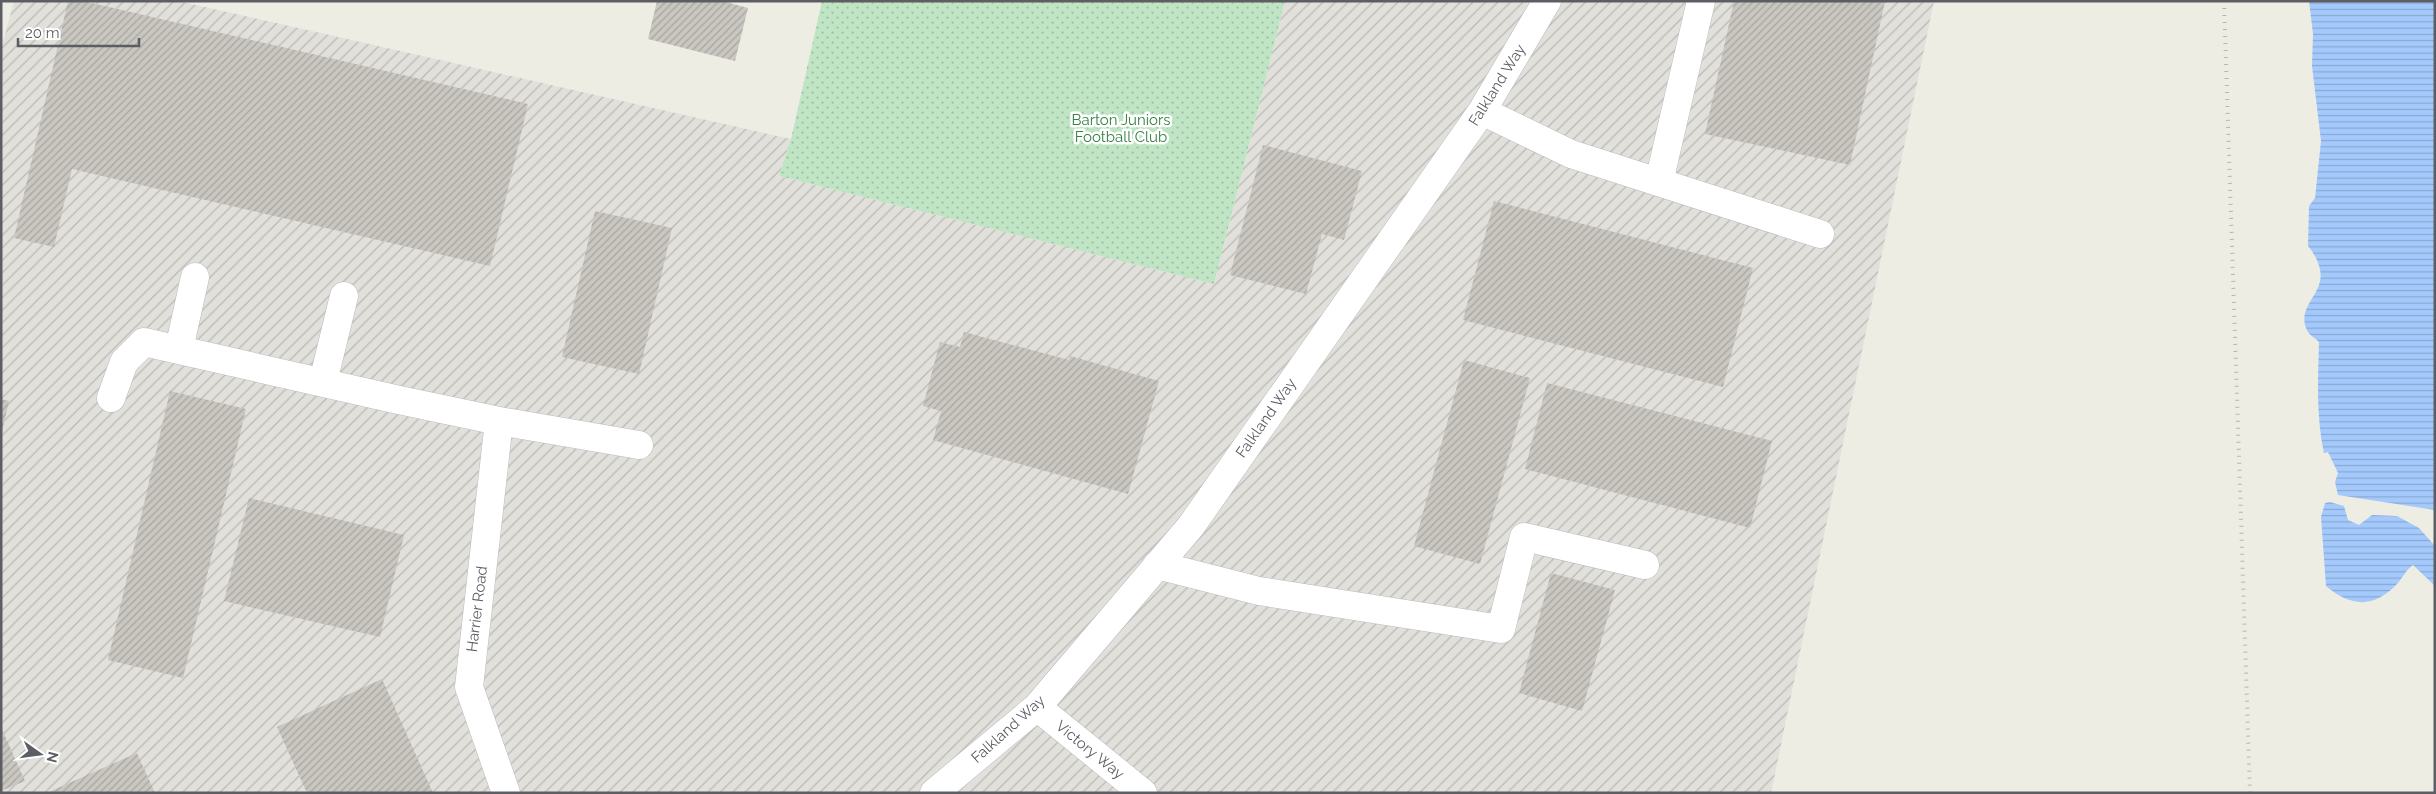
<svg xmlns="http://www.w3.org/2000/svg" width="2436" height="794" viewBox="0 0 2436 794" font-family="Raleway,sans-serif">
	<defs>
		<pattern id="industrial-furrows" width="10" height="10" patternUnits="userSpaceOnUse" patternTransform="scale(1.25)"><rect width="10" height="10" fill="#e1e0db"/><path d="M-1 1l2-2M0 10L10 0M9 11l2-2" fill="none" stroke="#bab9b5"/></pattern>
		<pattern id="park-dots" width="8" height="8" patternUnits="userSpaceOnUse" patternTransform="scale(1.25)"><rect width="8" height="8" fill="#c0e5c5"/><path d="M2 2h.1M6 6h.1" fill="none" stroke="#9fbda4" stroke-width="1.8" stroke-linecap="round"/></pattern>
		<pattern id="water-rules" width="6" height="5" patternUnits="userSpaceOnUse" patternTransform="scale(1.25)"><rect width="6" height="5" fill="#a4cafd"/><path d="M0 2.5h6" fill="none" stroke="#89a7d0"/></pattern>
		<pattern id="building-hatch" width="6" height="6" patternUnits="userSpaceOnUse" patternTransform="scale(1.25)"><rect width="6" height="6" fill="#cac7c1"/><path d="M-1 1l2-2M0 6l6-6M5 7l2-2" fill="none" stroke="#a7a5a0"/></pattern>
	</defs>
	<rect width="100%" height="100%" fill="#eeede3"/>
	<path fill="url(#industrial-furrows)" d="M 14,1 L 178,1 L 791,139 L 779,176 L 1214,284 L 1285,1 L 1934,1 L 1771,793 L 1,793 L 1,50 Z"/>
	<path fill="url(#park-dots)" d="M 822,1 L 1285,1 L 1214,284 L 779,176 L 791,139 Z"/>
	<path fill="url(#water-rules)" d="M 2309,1 L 2435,1 L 2435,510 L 2338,495 L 2335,482 L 2338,473 L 2328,452 L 2324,453 C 2316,415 2318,380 2319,342 C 2316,339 2310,335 2308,332 C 2296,311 2317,298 2320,281 C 2323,269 2315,254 2308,246 L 2309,206 L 2315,198 L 2321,141 L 2312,66 L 2313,34 Z
		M 2330,502 L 2344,506 L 2348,520 L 2359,525 L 2372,515 L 2397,516 L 2419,528 L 2435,546 L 2435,586 L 2413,565 C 2406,570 2403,577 2398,583 C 2374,609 2351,607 2326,586 L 2321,517 L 2325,503 Z"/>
	<path fill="url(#building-hatch)" d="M 68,1 L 83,1 L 528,104 L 490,266 L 72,169 L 54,247 L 14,238 Z
		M 657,1 L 722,1 L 748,8 L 735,61 L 648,39 Z
		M 1734,1 L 1885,1 L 1850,165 L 1705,134 Z
		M 1263,145 L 1362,171 L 1344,240 L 1322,234 L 1306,294 L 1230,275 Z
		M 1494,201 L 1753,268 L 1723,387 L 1463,320 Z
		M 595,211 L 672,228 L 639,374 L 562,357 Z
		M 964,332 L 1069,360 L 1070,356 L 1159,381 L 1128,494 L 933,440 L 941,411 L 923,406 L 940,342 L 960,347 Z
		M 1464,360 L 1530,378 L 1480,564 L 1414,546 Z
		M 1547,383 L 1772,441 L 1750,528 L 1525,469 Z
		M 170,391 L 246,409 L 183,678 L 108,660 Z
		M 1,399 L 9,401 L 2,432 L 1,432 Z
		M 249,498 L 404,535 L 380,637 L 224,601 Z
		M 1551,573 L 1615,590 L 1582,711 L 1519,693 Z
		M 382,679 L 433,793 L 307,793 L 277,727 Z
		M 1,727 L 25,781 L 1,791 Z
		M 137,753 L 155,793 L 52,793 L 51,791 Z"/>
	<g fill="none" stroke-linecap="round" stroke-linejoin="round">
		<g stroke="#bbbcc2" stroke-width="29">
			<path id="minor" d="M 1482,111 L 1571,154 L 1820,234
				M 1659,182 L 1701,1
				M 179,349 L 195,277
				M 323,382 L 344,296
				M 111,398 L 124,362 L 144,342 L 399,400 L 499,421 L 639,445
				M 499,421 L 469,687 L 506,793
				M 1157,565 L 1259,591 L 1501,629 L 1524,537 L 1645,565
				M 1037,707 L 1143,793
				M 934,793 L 1037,707 L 1191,526 L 1482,111 L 1547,1"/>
		</g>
		<use href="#minor" stroke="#fff" stroke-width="28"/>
		<path stroke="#b4b5b5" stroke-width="4" stroke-dasharray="1 6" stroke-linecap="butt" d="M 2224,1 L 2250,793"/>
	</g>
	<g text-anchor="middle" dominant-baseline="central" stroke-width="5" stroke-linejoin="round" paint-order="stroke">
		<g font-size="15" fill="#5c5e64" stroke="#fff">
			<text transform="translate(1497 85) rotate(-58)">Falkland Way</text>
			<text transform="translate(1266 418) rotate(-55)">Falkland Way</text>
			<text transform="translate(477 609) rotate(-83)">Harrier Road</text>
			<text transform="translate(1008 729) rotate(-42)">Falkland Way</text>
			<text transform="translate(1090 750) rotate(39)">Victory Way</text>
		</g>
		<g font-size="15" fill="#368143" stroke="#fff">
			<text x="1121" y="120">Barton Juniors<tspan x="1121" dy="17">Football Club</tspan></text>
		</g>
	</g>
	<rect width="2436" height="794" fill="none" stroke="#5c5e64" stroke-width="5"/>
	<g transform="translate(40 754) rotate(104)" stroke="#ffffff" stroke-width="4" paint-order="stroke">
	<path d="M0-4L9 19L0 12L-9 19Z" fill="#5c5e64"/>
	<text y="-8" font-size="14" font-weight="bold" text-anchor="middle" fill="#5c5e64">N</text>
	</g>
	<path d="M18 38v8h121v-8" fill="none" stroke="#5c5e64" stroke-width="2.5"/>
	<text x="25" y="38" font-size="15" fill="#5c5e64" stroke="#ffffff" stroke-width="4" paint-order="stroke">20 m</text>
</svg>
